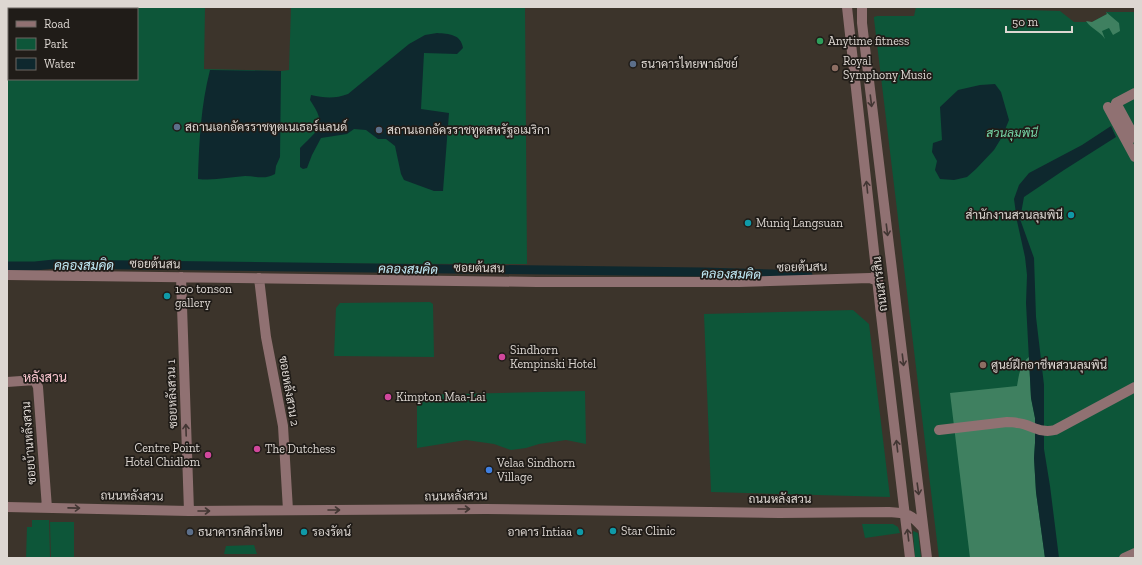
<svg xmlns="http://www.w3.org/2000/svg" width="1142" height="565" viewBox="0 0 1142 565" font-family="'Zilla Slab',Sarabun,serif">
	<rect width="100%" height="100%" fill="#3c342b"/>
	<path fill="#0d5639" d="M 7,7 L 33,7 L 33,9 L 9,9 L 9,79 L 137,79 L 137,9 L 119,9 L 119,7 L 205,7 L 204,69 L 281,71 L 289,70 L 291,7 L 525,7 L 527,264 L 7,263 Z
		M 916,7 L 1060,11 L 1074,22 L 1092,22 L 1107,14 L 1106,12 L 1135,12 L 1135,558 L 939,558 L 874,19 L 874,17 L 877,16 L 914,16 Z
		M 430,302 L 433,304 L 434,357 L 334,356 L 336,308 L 340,303 Z
		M 853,310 L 869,324 L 890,497 L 711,492 L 704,314 Z
		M 585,391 L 586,444 L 566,440 L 539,444 L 526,448 L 511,450 L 494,444 L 466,440 L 417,448 L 417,395 Z
		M 32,520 L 49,520 L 50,558 L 26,558 L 27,527 L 32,527 Z
		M 50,522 L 74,522 L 74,558 L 51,558 Z
		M 862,524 L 893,524 L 898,527 L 900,533 L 865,538 Z
		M 913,531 L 918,533 L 921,558 L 915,558 Z
		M 254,545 L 257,554 L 224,554 L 226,546 Z"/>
	<path fill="#3f8060" d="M 1106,12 L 1119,23 L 1120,31 L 1113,35 L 1109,28 L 1102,31 L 1105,39 C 1100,31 1091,29 1086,21 L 1092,22 L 1107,14 Z
		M 1029,357 L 1031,398 L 1035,418 L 1035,443 L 1034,458 L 1036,492 L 1045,558 L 970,558 L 950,393 L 1017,386 C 1019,375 1020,364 1029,357 Z"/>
	<path fill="#0e282e" d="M 437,33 C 449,34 461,34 463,48 L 457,54 L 424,53 L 421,109 L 449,113 L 443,191 L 434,191 L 404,180 L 401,174 L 395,146 L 386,139 L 378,139 L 366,130 L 354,129 L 347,134 L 321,138 L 312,155 L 307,168 L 303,169 L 300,167 L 300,148 C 319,128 328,127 310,100 L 311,95 C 324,98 335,99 348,94 L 409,44 L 425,35 Z
		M 210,70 L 281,71 L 280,157 L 276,166 L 275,174 C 265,180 256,176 245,176 C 229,177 214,181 198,179 C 199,142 201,105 210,70 Z
		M 995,84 L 1001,92 L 1009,120 L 1002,137 L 994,150 L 976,169 L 967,177 L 954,180 L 940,179 L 935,170 L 937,161 L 932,152 L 933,143 L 942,140 L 940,107 L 958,90 L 980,85 Z
		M 1111,126 L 1116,137 L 1064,170 L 1024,197 L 1020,219 L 1034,258 L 1036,317 L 1044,385 L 1044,449 L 1050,486 L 1059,558 L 1045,558 L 1036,492 L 1034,458 L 1035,443 L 1035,418 L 1031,398 L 1026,303 L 1027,275 L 1025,257 L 1017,221 L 1014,199 L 1019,185 L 1029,173 L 1082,145 Z"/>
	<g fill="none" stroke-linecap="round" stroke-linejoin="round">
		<path stroke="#0e282e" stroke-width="9" d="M 7,266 L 35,266 L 54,264 L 702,272 L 808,275"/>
		<path stroke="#907172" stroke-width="10" d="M 847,7 L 881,315 L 910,558
			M 862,7 L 862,23 L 927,558
			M 1135,93 L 1116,103 L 1135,138
			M 1108,107 L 1135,157
			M 7,275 L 537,282 L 739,282 L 870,278 L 878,281
			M 181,277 L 189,511
			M 259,278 L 266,337 L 283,426 L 288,510
			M 7,382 L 35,380 L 38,387 L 47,508
			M 939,430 L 1007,422 C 1010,422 1014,422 1017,423 C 1031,424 1039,434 1055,430 L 1135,387
			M 7,507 L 189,511 L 486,509 L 779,513 L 889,512 C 907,513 911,514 923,528
			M 1124,558 L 1135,553"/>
	</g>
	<defs><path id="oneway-shaft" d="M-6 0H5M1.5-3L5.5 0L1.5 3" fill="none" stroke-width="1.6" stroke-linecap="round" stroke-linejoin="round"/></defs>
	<g stroke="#423633">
		<use href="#oneway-shaft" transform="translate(871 101) rotate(83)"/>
		<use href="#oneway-shaft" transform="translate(867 187) rotate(-96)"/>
		<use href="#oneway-shaft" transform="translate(887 230) rotate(83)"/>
		<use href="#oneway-shaft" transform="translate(903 360) rotate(83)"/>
		<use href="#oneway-shaft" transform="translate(186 430) rotate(-92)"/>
		<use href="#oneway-shaft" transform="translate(897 446) rotate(-97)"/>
		<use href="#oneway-shaft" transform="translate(918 489) rotate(82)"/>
		<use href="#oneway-shaft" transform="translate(74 508) rotate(1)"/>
		<use href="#oneway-shaft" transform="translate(464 509)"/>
		<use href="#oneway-shaft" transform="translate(334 510)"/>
		<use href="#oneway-shaft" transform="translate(204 511)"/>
		<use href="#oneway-shaft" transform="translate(908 535) rotate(-97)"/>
	</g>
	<circle fill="#2e9e5b" stroke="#201c18" stroke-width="1.5" cx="820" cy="41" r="4"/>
	<g fill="#5c6f8a" stroke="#201c18" stroke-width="1.5">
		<circle cx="633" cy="64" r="4"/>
		<circle cx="177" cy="127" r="4"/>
		<circle cx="379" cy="130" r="4"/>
		<circle cx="190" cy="532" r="4"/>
	</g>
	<g fill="#8d6e63" stroke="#201c18" stroke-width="1.5">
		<circle cx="835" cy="68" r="4"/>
		<circle cx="983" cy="365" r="4"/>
	</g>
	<g fill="#0f9aa8" stroke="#201c18" stroke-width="1.5">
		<circle cx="1071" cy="215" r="4"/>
		<circle cx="748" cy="223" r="4"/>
		<circle cx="167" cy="296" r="4"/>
		<circle cx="613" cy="531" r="4"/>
		<circle cx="304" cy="532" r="4"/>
		<circle cx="580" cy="532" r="4"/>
	</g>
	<g fill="#d1479c" stroke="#201c18" stroke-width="1.5">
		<circle cx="502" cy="357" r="4"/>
		<circle cx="388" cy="397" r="4"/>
		<circle cx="257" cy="449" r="4"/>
		<circle cx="208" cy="455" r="4"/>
	</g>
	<circle fill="#3f7fe0" stroke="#201c18" stroke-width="1.5" cx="489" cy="470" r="4"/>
	<g text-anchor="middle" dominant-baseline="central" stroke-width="3.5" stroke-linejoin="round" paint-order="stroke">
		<g font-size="12" fill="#ddd7d2" stroke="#201c18" text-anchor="start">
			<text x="828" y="41">Anytime fitness</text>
			<text x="843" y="61">Royal<tspan x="843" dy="14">Symphony Music</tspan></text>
			<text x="641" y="64">ธนาคารไทยพาณิชย์</text>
			<text x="185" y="127">สถานเอกอัครราชทูตเนเธอร์แลนด์</text>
			<text x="387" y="130">สถานเอกอัครราชทูตสหรัฐอเมริกา</text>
			<text x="1063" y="215" text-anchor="end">สำนักงานสวนลุมพินี</text>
			<text x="756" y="223">Muniq Langsuan</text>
			<text x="175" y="289">100 tonson<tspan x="175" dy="14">gallery</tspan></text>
			<text x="510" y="350">Sindhorn<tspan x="510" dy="14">Kempinski Hotel</tspan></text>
			<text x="991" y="365">ศูนย์ฝึกอาชีพสวนลุมพินี</text>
			<text x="396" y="397">Kimpton Maa-Lai</text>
			<text x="200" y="448" text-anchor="end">Centre Point<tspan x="200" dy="14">Hotel Chidlom</tspan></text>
			<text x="265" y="449">The Dutchess</text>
			<text x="497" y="463">Velaa Sindhorn<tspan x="497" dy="14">Village</tspan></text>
			<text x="621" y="531">Star Clinic</text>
			<text x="198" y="532">ธนาคารกสิกรไทย</text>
			<text x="312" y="532">รองรัตน์</text>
			<text x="572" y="532" text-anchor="end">อาคาร Intiaa</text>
		</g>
		<g font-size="12" font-style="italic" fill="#76d6a7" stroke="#201c18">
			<text x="1012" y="133">สวนลุมพินี</text>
		</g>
		<g font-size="12" fill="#ddd7d2" stroke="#201c18">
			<text transform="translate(155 264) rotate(1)">ซอยต้นสน</text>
			<text transform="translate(802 267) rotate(-1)">ซอยต้นสน</text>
			<text transform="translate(479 268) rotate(1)">ซอยต้นสน</text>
			<text transform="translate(880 284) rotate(-97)">ถนนสารสิน</text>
			<text transform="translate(289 391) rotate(80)">ซอยหลังสวน 2</text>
			<text transform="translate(172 394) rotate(-92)">ซอยหลังสวน 1</text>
			<text transform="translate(29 443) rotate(-94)">ซอยบ้านหลังสวน</text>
			<text transform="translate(132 496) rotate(1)">ถนนหลังสวน</text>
			<text transform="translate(456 496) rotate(-1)">ถนนหลังสวน</text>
			<text x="780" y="499">ถนนหลังสวน</text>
		</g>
		<g font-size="13" font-style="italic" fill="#c2ecf8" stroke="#201c18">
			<text x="84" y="265">คลองสมคิด</text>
			<text transform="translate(408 269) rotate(1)">คลองสมคิด</text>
			<text transform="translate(731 274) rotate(1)">คลองสมคิด</text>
		</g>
		<g font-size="13" fill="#fecad3" stroke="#201c18">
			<text x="45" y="377">หลังสวน</text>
		</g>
	</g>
	<rect width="1142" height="565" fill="none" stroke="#ddd7d2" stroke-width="16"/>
	<rect x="8" y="8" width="130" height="72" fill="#201c18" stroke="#6c6762"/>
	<rect x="16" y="21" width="20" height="6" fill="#907172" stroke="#6c6762"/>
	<text x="44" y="28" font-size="12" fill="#ddd7d2">Road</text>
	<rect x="16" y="38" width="20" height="12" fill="#0d5639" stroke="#6c6762"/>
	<text x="44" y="48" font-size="12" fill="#ddd7d2">Park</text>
	<rect x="16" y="58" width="20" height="12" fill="#0e282e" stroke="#6c6762"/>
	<text x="44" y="68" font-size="12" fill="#ddd7d2">Water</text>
	<path d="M1006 26v6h66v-6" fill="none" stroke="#ddd7d2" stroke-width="2"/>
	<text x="1012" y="26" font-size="12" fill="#ddd7d2" stroke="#201c18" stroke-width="3" paint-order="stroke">50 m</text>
</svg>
